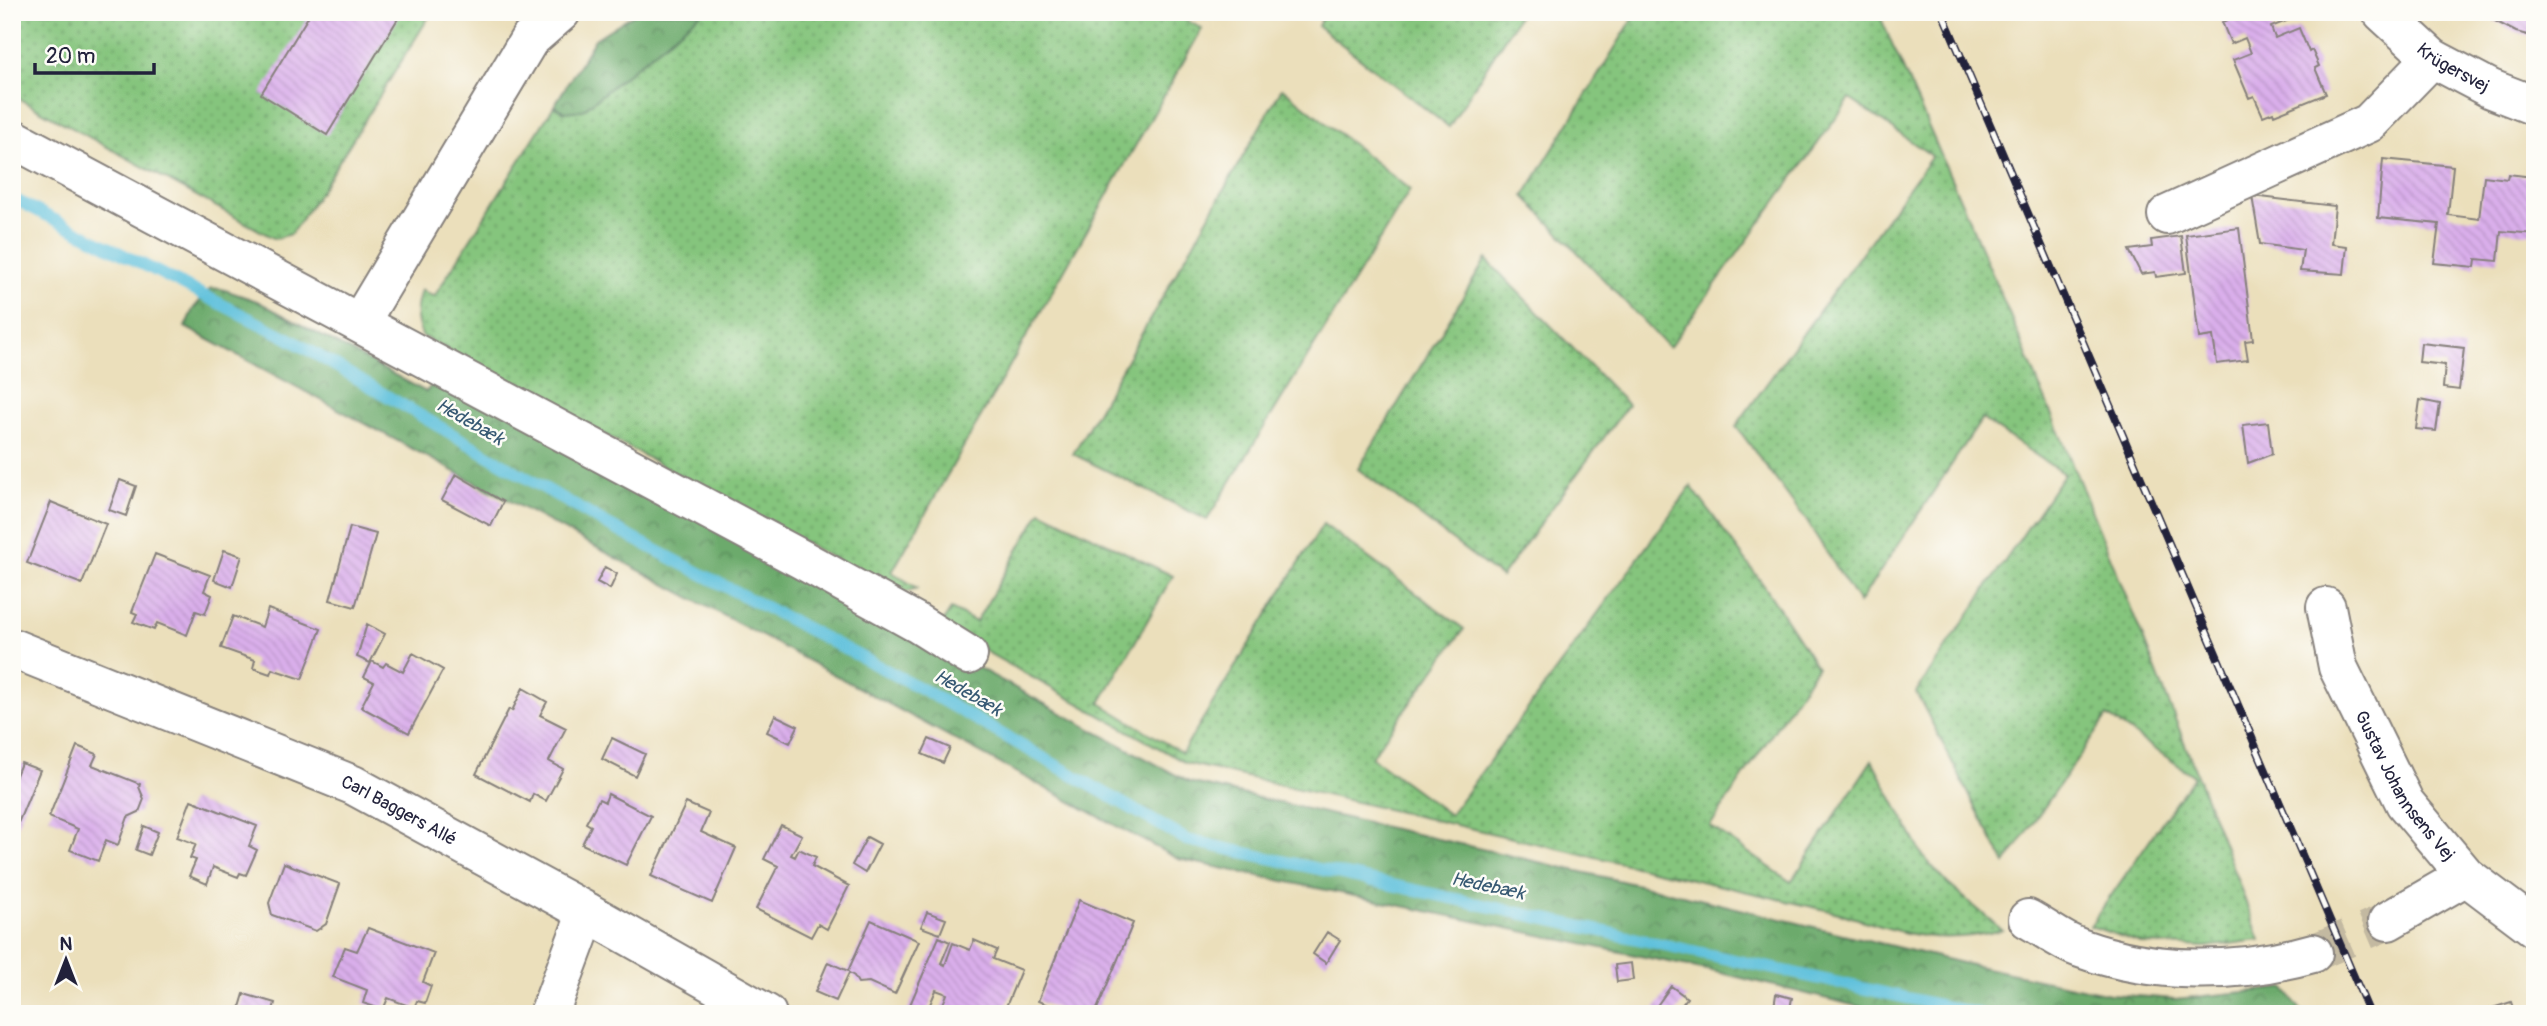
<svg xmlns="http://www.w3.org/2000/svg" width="2547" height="1026" viewBox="0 0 2547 1026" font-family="Pangolin,sans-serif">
	<defs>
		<pattern id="grass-dots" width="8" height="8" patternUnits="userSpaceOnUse" patternTransform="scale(1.75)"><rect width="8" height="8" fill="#85c57d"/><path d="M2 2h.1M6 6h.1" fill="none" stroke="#6ca068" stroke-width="1.8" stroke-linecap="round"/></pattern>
		<pattern id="forest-crowns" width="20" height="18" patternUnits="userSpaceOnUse" patternTransform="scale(1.75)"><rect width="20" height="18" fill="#6caa6c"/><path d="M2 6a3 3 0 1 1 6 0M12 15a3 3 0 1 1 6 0" fill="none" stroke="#588a5a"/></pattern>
		<pattern id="building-back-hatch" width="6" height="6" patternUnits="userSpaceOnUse" patternTransform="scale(1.75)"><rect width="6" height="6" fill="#daafeb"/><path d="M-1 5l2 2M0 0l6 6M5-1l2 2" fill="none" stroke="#bb96ca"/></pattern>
	</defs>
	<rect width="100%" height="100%" fill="#fdfcf7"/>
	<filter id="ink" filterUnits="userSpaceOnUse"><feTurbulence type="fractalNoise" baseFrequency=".0143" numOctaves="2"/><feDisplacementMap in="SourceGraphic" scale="14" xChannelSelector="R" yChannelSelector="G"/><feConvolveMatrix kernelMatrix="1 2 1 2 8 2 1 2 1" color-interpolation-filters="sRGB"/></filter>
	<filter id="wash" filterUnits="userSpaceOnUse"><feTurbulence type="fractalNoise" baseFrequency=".00686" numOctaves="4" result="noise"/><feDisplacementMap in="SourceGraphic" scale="28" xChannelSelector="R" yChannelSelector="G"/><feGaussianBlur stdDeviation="1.57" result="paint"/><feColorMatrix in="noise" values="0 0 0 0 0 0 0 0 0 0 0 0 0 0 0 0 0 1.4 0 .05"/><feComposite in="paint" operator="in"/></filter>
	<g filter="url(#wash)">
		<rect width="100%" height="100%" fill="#ebdfbb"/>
		<path fill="url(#grass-dots)" stroke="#54745c" stroke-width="2" d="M 12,12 L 432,12 L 318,195 L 291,234 L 275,239 L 12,95 Z
			M 703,12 L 1173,12 L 1202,29 L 892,572 L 917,588 L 907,592 L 892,590 L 422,336 C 415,318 415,309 421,290 L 434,297 L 554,106 L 565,112 Z
			M 1325,12 L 1521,12 L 1449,127 L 1318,26 Z
			M 1637,12 L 1878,12 C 2014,318 2143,627 2260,940 L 2206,947 L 2144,944 L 2090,926 L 2194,776 L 2107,716 L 2005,864 L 1916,692 L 2064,474 L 1982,419 L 1859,603 L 1806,520 L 1736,426 L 1932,156 L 1850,99 L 1669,348 L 1524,196 Z
			M 1282,88 L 1410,190 L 1207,520 L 1073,454 Z
			M 1486,259 L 1628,405 L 1501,577 L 1358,469 Z
			M 1691,486 L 1765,587 L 1817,667 L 1710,826 L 1791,882 L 1872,760 L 1923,856 L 1947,883 L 2002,930 C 1935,947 1903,933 1839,913 L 1186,763 L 940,626 L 951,609 L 976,622 L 1041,511 L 1173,576 L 1100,703 L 1182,753 L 1323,524 L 1464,629 L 1371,757 L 1450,815 Z"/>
		<path fill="url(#forest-crowns)" stroke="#476654" stroke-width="2" d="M 637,12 L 703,12 L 583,110 L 565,112 L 554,106 L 595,39 Z
			M 211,288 L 222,289 L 257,301 L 426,392 L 439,376 L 1189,782 L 1691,897 L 1962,963 L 2110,994 L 2175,999 L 2284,988 L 2304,1014 L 1889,1014 L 1721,973 L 1178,859 L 185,327 L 193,309 Z"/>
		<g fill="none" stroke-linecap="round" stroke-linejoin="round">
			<path stroke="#5dc0db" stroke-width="12" d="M 12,198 L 288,338 L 604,523 L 924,690 L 1187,840 L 1980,1014"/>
		</g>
		<g id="blocks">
			<path fill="url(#building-back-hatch)" d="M 311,12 L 402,12 L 327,135 L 261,94 Z
				M 2245,12 L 2285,12 L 2289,20 L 2271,27 L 2275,38 L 2299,28 L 2309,52 L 2312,50 L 2319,66 L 2315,68 L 2326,94 L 2274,115 L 2273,112 L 2263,116 L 2254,96 L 2249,98 L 2233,60 L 2251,53 L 2245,38 L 2231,44 L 2222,22 Z
				M 2478,12 L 2535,12 L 2535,37 L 2516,32 Z
				M 2383,159 L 2453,166 L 2448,215 L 2479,219 L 2484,176 L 2507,179 L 2508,174 L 2533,177 L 2535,234 L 2501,231 L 2498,261 L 2476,259 L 2475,267 L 2434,263 L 2439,224 L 2378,218 Z
				M 2252,196 L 2335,206 L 2331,244 L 2347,246 L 2344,274 L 2300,271 L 2303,250 L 2260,244 Z
				M 2239,228 L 2253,340 L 2245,341 L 2248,360 L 2217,364 L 2213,336 L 2199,338 L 2186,235 Z
				M 2181,236 L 2186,273 L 2156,277 L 2155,272 L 2141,274 L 2129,250 L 2152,247 L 2151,240 Z
				M 2421,343 L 2464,348 L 2459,390 L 2443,388 L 2445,365 L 2419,362 Z
				M 2420,400 L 2440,404 L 2436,431 L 2416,429 Z
				M 2268,422 L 2272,454 L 2248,463 L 2243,425 Z
				M 456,474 L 503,502 L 491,526 L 442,500 Z
				M 120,480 L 136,486 L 126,516 L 109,510 Z
				M 51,502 L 106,524 L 82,584 L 27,563 Z
				M 350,527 L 376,534 L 355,607 L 330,600 Z
				M 224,550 L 242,556 L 232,587 L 214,580 Z
				M 155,554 L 210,575 L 204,591 L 212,595 L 205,614 L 196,611 L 187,635 L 157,623 L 154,630 L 133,622 L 137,614 L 132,612 Z
				M 605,567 L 617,574 L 610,589 L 597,582 Z
				M 268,609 L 321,629 L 302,679 L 272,669 L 270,674 L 253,668 L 255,660 L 221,648 L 233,616 L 262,627 Z
				M 367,624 L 385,634 L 370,663 L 357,657 Z
				M 413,653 L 443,670 L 409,733 L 361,707 L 374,682 L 364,677 L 372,661 L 383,667 L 386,663 L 403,672 Z
				M 523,688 L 547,702 L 540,715 L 566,728 L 549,761 L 563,769 L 546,801 L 533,794 L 530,802 L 476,774 L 509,709 L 512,711 Z
				M 775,715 L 798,726 L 790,743 L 767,732 Z
				M 12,735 L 18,738 L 12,753 Z
				M 612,738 L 645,754 L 635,776 L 602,759 Z
				M 929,739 L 950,748 L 943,763 L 922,754 Z
				M 77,746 L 97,754 L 92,765 L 140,784 L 139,787 L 144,799 L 139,812 L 128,817 L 118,845 L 106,840 L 98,861 L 70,850 L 78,829 L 49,817 Z
				M 21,763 L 40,770 L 16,828 L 12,827 L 12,785 Z
				M 608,794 L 651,816 L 626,865 L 582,844 L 591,826 L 586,823 L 599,799 L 605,802 Z
				M 191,800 L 257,826 L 249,846 L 257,850 L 246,875 L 240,873 L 238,877 L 213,867 L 207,884 L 189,876 L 196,860 L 190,858 L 196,844 L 177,837 Z
				M 686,803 L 709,813 L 701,832 L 736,848 L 712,903 L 651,876 Z
				M 781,825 L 802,835 L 791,855 L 795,857 L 799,849 L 816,857 L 812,866 L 849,886 L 827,929 L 818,924 L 811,937 L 756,909 L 778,866 L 764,859 Z
				M 144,826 L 158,832 L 149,855 L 136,850 Z
				M 867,837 L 880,844 L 865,873 L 852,865 Z
				M 284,863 L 340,884 L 326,924 L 316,931 L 272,915 L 269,903 Z
				M 1079,900 L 1133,923 L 1095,1014 L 1070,1014 L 1038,1001 Z
				M 927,912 L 946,919 L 940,934 L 921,927 Z
				M 871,920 L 919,941 L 895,994 L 869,982 L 858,983 L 854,976 L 849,973 L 836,1001 L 815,992 L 828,962 L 848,971 Z
				M 368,928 L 434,953 L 423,982 L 431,986 L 425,1003 L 417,1001 L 414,1008 L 388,998 L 383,1010 L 363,1003 L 367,990 L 333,977 L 345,947 L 357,951 Z
				M 1327,932 L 1340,940 L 1326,963 L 1313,954 Z
				M 939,937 L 950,942 L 941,963 L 945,965 L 953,943 L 970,950 L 974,940 L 997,950 L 993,959 L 1021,970 L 1003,1014 L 939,1014 L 947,994 L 936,990 L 926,1014 L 906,1014 Z
				M 1631,963 L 1633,980 L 1617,982 L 1615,965 Z
				M 1671,986 L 1687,998 L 1675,1014 L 1651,1014 Z
				M 244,994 L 275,1003 L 272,1014 L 238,1014 Z
				M 1776,994 L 1792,998 L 1789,1014 L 1773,1014 Z
				M 2511,1002 L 2515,1014 L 2477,1014 L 2477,1013 Z"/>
		</g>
	</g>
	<g filter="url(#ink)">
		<use href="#blocks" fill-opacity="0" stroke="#86807b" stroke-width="2"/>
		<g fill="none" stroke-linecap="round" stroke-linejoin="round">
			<path stroke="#c3b9a1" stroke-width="38" stroke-dasharray="38 19" stroke-linecap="butt" d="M 2313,953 L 2388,921"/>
			<g stroke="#86807b" stroke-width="42">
				<g id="minor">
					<path id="s1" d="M 2382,12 L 2432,58 L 2491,89 L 2535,106"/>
					<path d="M 12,138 L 801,559 L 917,623 L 968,655"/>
					<path d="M 2167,215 L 2369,123 L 2432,58"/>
					<path d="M 360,322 L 529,40 L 561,12"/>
					<path id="s2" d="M 2326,607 L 2338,667 L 2405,803 L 2466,876 L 2535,928"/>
					<path id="s3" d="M 12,648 L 353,785 L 587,912 L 767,1014"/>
					<path d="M 2028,919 C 2045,928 2062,942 2080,948 C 2154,975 2238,974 2313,953"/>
					<path d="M 2388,921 L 2466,876"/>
					<path d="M 549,1014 L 587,912"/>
				</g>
			</g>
			<use href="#minor" stroke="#fff" stroke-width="38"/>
			<g stroke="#22223b" stroke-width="8">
				<path id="rail" d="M 1942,12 L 2370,1014"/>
			</g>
			<use href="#rail" stroke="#fdfcf7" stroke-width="5" stroke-dasharray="16" stroke-linecap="butt"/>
		</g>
	</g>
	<g text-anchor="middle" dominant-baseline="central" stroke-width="5" stroke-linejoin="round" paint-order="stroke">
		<g font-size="18" fill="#22223b" stroke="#fdfcf7">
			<text stroke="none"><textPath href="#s1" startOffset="91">Krügersvej</textPath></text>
			<text stroke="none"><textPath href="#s2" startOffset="198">Gustav Johannsens Vej</textPath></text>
			<text stroke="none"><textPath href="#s3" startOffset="420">Carl Baggers Allé</textPath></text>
		</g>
		<g font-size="19" font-style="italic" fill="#375973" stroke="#fdfcf7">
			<text transform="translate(470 422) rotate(30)">Hedebæk</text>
			<text transform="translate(968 693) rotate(30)">Hedebæk</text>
			<text transform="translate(1488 886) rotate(12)">Hedebæk</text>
		</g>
	</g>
	<rect width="2547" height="1026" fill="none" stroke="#fdfcf7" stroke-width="42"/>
	<g transform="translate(66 960)" stroke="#fdfcf7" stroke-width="5" paint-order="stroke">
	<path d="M0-5L12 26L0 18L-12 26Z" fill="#22223b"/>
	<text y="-10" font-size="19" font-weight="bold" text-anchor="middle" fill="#22223b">N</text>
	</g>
	<path d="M35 63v10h119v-10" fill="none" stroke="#22223b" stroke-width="3.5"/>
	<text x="46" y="63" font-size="21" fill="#22223b" stroke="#fdfcf7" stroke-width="5" paint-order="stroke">20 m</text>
</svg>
